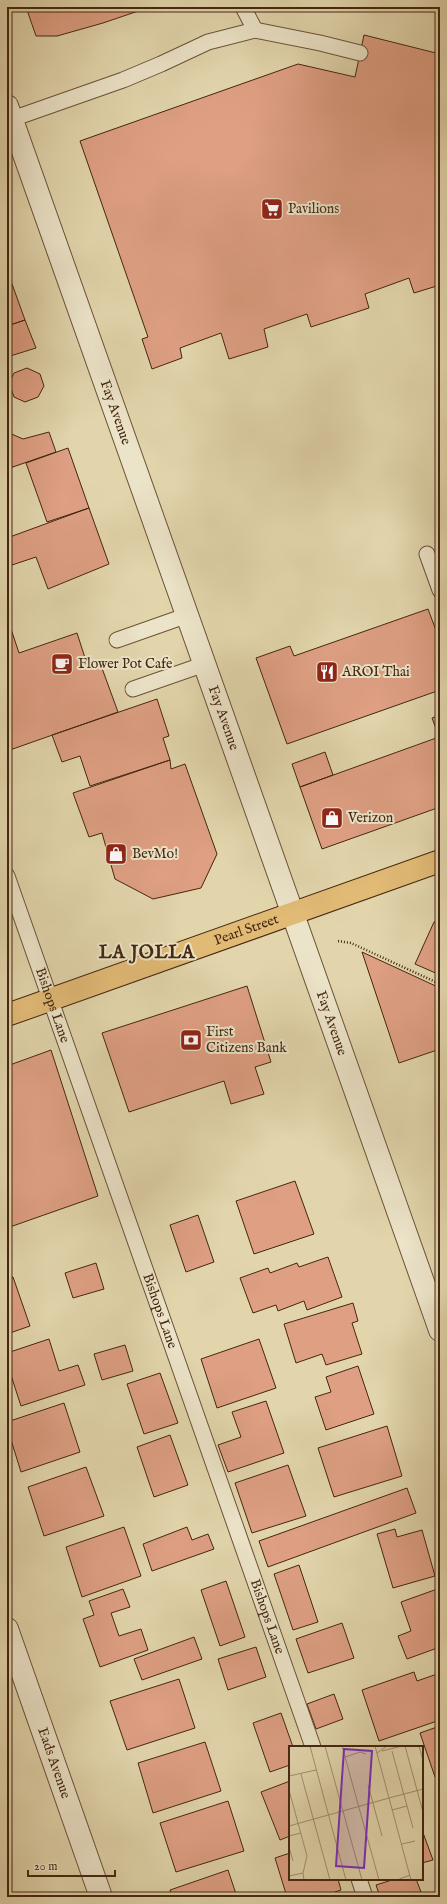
<svg xmlns="http://www.w3.org/2000/svg" width="447" height="1904" viewBox="0 0 447 1904" font-family="'IM FELL English',serif">
	<rect width="100%" height="100%" fill="#e2d5ac"/>
	<filter id="stains"><feTurbulence type="fractalNoise" baseFrequency=".005" numOctaves="4"/><feColorMatrix values="0 0 0 0 .2 0 0 0 0 .09 0 0 0 0 .02 0 0 0 .5 -.17"/></filter>
	<radialGradient id="worn" r=".72"><stop offset=".6" stop-color="#630" stop-opacity="0"/><stop offset="1" stop-color="#630" stop-opacity=".3"/></radialGradient>
	<path fill="#de9f83" stroke="#442610" d="M 26,7 L 150,7 L 103,23 L 57,36 L 36,36 Z
		M 364,35 L 436,53 L 440,51 L 440,285 L 414,293 L 409,278 L 365,294 L 369,308 L 311,327 L 307,314 L 264,329 L 268,347 L 229,359 L 221,333 L 180,348 L 182,358 L 152,369 L 142,339 L 148,337 L 80,141 L 298,64 L 355,77 Z
		M 7,270 L 25,320 L 7,326 Z
		M 25,320 L 36,348 L 7,357 L 7,326 Z
		M 27,368 L 40,374 L 44,386 L 38,397 L 25,402 L 14,397 L 9,383 L 14,373 Z
		M 7,432 L 23,439 L 49,432 L 56,452 L 7,469 Z
		M 68,448 L 89,508 L 47,522 L 26,463 Z
		M 89,508 L 109,564 L 48,589 L 36,557 L 12,565 L 7,551 L 7,538 Z
		M 428,609 L 440,641 L 440,690 L 287,744 L 256,658 L 290,646 L 294,656 Z
		M 7,617 L 19,653 L 77,633 L 87,664 L 99,660 L 118,712 L 7,751 Z
		M 157,699 L 169,736 L 163,738 L 170,760 L 90,786 L 80,756 L 62,762 L 52,735 Z
		M 440,715 L 440,737 L 439,737 L 432,718 Z
		M 439,737 L 440,807 L 322,849 L 300,787 Z
		M 325,752 L 333,775 L 300,787 L 292,764 Z
		M 170,760 L 171,769 L 185,764 L 217,854 L 201,888 L 153,899 L 115,879 L 102,833 L 89,837 L 73,793 Z
		M 440,920 L 440,975 L 415,964 L 434,922 Z
		M 362,952 L 440,988 L 440,1049 L 399,1063 Z
		M 247,986 L 271,1062 L 255,1067 L 264,1094 L 231,1104 L 224,1081 L 129,1112 L 102,1033 Z
		M 51,1050 L 98,1196 L 7,1228 L 7,1066 Z
		M 295,1181 L 314,1234 L 254,1254 L 236,1201 Z
		M 198,1215 L 214,1262 L 186,1272 L 170,1225 Z
		M 328,1257 L 342,1297 L 307,1310 L 304,1301 L 278,1311 L 276,1305 L 253,1313 L 240,1278 L 268,1268 L 270,1273 L 297,1263 L 299,1267 Z
		M 96,1263 L 104,1289 L 73,1298 L 65,1273 Z
		M 13,1277 L 30,1326 L 7,1334 L 7,1279 Z
		M 353,1303 L 358,1321 L 352,1323 L 362,1354 L 326,1365 L 322,1354 L 296,1363 L 284,1324 Z
		M 49,1339 L 59,1371 L 78,1365 L 85,1385 L 21,1406 L 7,1363 L 7,1353 Z
		M 259,1339 L 276,1388 L 217,1408 L 201,1359 Z
		M 125,1345 L 133,1371 L 102,1380 L 94,1354 Z
		M 358,1366 L 374,1414 L 326,1430 L 315,1397 L 331,1392 L 326,1377 Z
		M 160,1373 L 178,1423 L 144,1434 L 127,1384 Z
		M 266,1401 L 284,1453 L 228,1472 L 218,1445 L 241,1437 L 232,1412 Z
		M 64,1403 L 80,1452 L 21,1472 L 7,1427 L 7,1422 Z
		M 387,1426 L 402,1476 L 334,1497 L 318,1448 Z
		M 170,1435 L 188,1485 L 154,1497 L 137,1447 Z
		M 288,1465 L 306,1516 L 252,1533 L 235,1483 Z
		M 86,1467 L 104,1516 L 44,1536 L 28,1487 Z
		M 407,1488 L 416,1513 L 268,1567 L 259,1541 Z
		M 124,1527 L 141,1576 L 82,1597 L 66,1547 Z
		M 187,1527 L 192,1540 L 208,1534 L 214,1549 L 152,1571 L 143,1544 Z
		M 395,1529 L 397,1537 L 422,1530 L 435,1576 L 393,1588 L 377,1534 Z
		M 299,1565 L 318,1622 L 293,1630 L 274,1574 Z
		M 226,1581 L 245,1637 L 220,1646 L 201,1590 Z
		M 440,1588 L 440,1647 L 407,1659 L 398,1636 L 411,1631 L 401,1602 Z
		M 123,1589 L 130,1607 L 111,1613 L 119,1636 L 141,1629 L 148,1650 L 100,1667 L 83,1619 L 94,1615 L 89,1601 Z
		M 342,1623 L 354,1658 L 308,1673 L 296,1639 Z
		M 194,1637 L 202,1659 L 142,1680 L 134,1659 Z
		M 256,1647 L 266,1677 L 228,1690 L 218,1659 Z
		M 414,1672 L 417,1681 L 440,1673 L 440,1720 L 379,1741 L 362,1690 Z
		M 179,1679 L 195,1728 L 127,1750 L 110,1701 Z
		M 334,1694 L 343,1719 L 316,1729 L 307,1704 Z
		M 281,1713 L 293,1747 L 290,1747 L 290,1765 L 270,1772 L 253,1723 Z
		M 440,1726 L 440,1775 L 435,1777 L 420,1733 Z
		M 205,1742 L 221,1791 L 153,1813 L 138,1763 Z
		M 290,1781 L 290,1836 L 280,1840 L 261,1792 Z
		M 228,1801 L 244,1851 L 176,1872 L 160,1823 Z
		M 422,1830 L 433,1860 L 422,1863 Z
		M 290,1853 L 290,1879 L 338,1879 L 341,1890 L 320,1897 L 287,1897 L 275,1858 Z
		M 228,1870 L 237,1897 L 172,1897 L 170,1890 Z
		M 395,1879 L 416,1879 L 423,1897 L 380,1897 L 376,1885 Z
		M 7,1881 L 11,1893 L 7,1894 Z"/>
	<g fill="none" stroke-linecap="round" stroke-linejoin="round">
		<g stroke="#6c5237" stroke-width="17">
			<g id="service">
				<path d="M 243,7 L 255,30"/>
				<path d="M 12,119 L 123,80 L 161,64 L 208,42 L 255,30 L 320,43 L 360,53"/>
				<path d="M 427,554 L 440,590"/>
				<path d="M 117,640 L 188,615"/>
				<path d="M 133,689 L 205,664"/>
				<path id="s1" d="M 7,876 L 313,1747"/>
				<path d="M 359,1879 L 365,1897"/>
			</g>
		</g>
		<g stroke="#6c5237" stroke-width="24">
			<g id="minor">
				<path id="s2" d="M 7,1629 L 101,1897"/>
			</g>
		</g>
		<g stroke="#6c5237" stroke-width="24">
			<g id="tertiary">
				<path id="s3" d="M 7,106 L 440,1330"/>
			</g>
		</g>
		<g stroke="#442610" stroke-width="24">
			<g id="primary">
				<path id="s4" d="M 7,1015 L 440,861"/>
			</g>
		</g>
		<path stroke="#442610" stroke-width="2.5" stroke-dasharray="1 2" stroke-linecap="butt" d="M 338,941 L 351,943 L 440,984"/>
		<use href="#service" stroke="#ece4c9" stroke-width="15"/>
		<use href="#minor" stroke="#ece4c9" stroke-width="22"/>
		<use href="#tertiary" stroke="#ece4c9" stroke-width="22"/>
		<use href="#primary" stroke="#e1ba76" stroke-width="22"/>
	</g>
	<defs>
		<g id="supermarket-square" transform="scale(1.15)"><rect x="-9" y="-9" width="18" height="18" rx="4" fill="#8f2418" stroke="#ece4c9"/><path d="M-6-5.5h2.5l.6 2H6L4.5 2H-2.5L-4.4-4H-6ZM-1.5 3.2a1.3 1.3 0 1 0 .1 0ZM3 3.2a1.3 1.3 0 1 0 .1 0Z" fill="#fff"/></g>
		<g id="cafe-square" transform="scale(1.15)"><rect x="-9" y="-9" width="18" height="18" rx="4" fill="#8f2418" stroke="#ece4c9"/><path d="M-5.5-4.5H6V0H3Q3 3.5 0 3.5H-2.5Q-5.5 3.5-5.5 0ZM3-3.2v2h1.7v-2ZM-6 4.5H4V6H-6Z" fill="#fff"/></g>
		<g id="restaurant-square" transform="scale(1.15)"><rect x="-9" y="-9" width="18" height="18" rx="4" fill="#8f2418" stroke="#ece4c9"/><path d="M-5-6h1v4h1v-4h1v4h1v-4h1v5L-1.5 .5V6h-2V.5L-5-1ZM5-6V6H3V1.5H1.5Q1.5-4 5-6Z" fill="#fff"/></g>
		<g id="shop-square" transform="scale(1.15)"><rect x="-9" y="-9" width="18" height="18" rx="4" fill="#8f2418" stroke="#ece4c9"/><path d="M-5-2.5h2.3a2.7 3.5 0 0 1 5.4 0H5L5.5 6h-11ZM-1.5-2.5h3a1.5 2.3 0 0 0-3 0Z" fill="#fff"/></g>
		<g id="bank-square" transform="scale(1.15)"><rect x="-9" y="-9" width="18" height="18" rx="4" fill="#8f2418" stroke="#ece4c9"/><path d="M-6-4H6V4H-6ZM0-2.3a2.3 2.3 0 1 0 0 4.6a2.3 2.3 0 1 0 0-4.6Z" fill="#fff"/></g>
	</defs>
	<g fill-rule="evenodd">
		<use href="#supermarket-square" x="272" y="209"/>
		<use href="#cafe-square" x="62" y="664"/>
		<use href="#restaurant-square" x="327" y="672"/>
		<use href="#shop-square" x="332" y="818"/>
		<use href="#shop-square" x="116" y="854"/>
		<use href="#bank-square" x="191" y="1040"/>
	</g>
	<g text-anchor="middle" dominant-baseline="central" stroke-width="4" stroke-linejoin="round" paint-order="stroke">
		<g font-size="14" fill="#442610" stroke="#ece4c9" text-anchor="start">
			<text x="288" y="209">Pavilions</text>
			<text x="78" y="664">Flower Pot Cafe</text>
			<text x="342" y="672">AROI Thai</text>
			<text x="348" y="818">Verizon</text>
			<text x="132" y="854">BevMo!</text>
			<text x="206" y="1032">First<tspan x="206" dy="16">Citizens Bank</tspan></text>
		</g>
		<g font-size="14" fill="#442610" stroke="#ece4c9">
			<text stroke="none"><textPath href="#s3" startOffset="325">Fay Avenue</textPath></text>
			<text stroke="none"><textPath href="#s3" startOffset="649">Fay Avenue</textPath></text>
			<text stroke="none"><textPath href="#s4" startOffset="254">Pearl Street</textPath></text>
			<text stroke="none"><textPath href="#s1" startOffset="137">Bishops Lane</textPath></text>
			<text stroke="none"><textPath href="#s3" startOffset="973">Fay Avenue</textPath></text>
			<text stroke="none"><textPath href="#s1" startOffset="461">Bishops Lane</textPath></text>
			<text stroke="none"><textPath href="#s1" startOffset="785">Bishops Lane</textPath></text>
			<text stroke="none"><textPath href="#s2" startOffset="142">Eads Avenue</textPath></text>
		</g>
		<g font-size="18" font-weight="bold" letter-spacing="1" fill="#442610" stroke="#ece4c9">
			<text x="147" y="953">LA JOLLA</text>
		</g>
	</g>
	<g transform="translate(289 1746)">
		<rect width="134" height="134" fill="#e2d5ac"/>
		<path fill="none" stroke="#a38f6e" stroke-width="1" d="M 21,0 L 57,134M 36,0 L 73,134M 53,0 L 90,134M 116,0 L 134,66M 130,0 L 134,14M 93,5 L 113,0M 103,5 L 124,82M 88,7 L 98,0M 56,11 L 71,6 L 77,8M 12,28 L 41,134M 0,30 L 27,24M 79,39 L 93,90M 0,44 L 18,110 L 14,127 L 15,134M 103,64 L 118,60M 0,80 L 100,52 L 86,0M 0,90 L 12,87M 113,98 L 126,95M 0,101 L 4,115M 0,130 L 14,127M 108,134 L 121,129M 122,134 L 100,52 L 134,43"/>
		<path fill="#7b2cbf" fill-opacity="0.15" stroke="#7b2cbf" stroke-width="2" d="M 55,3 L 83,5 L 75,122 L 47,120 Z"/>
		<rect width="134" height="134" fill="none" stroke="#442610" stroke-width="2"/>
	</g>
	<rect width="447" height="1904" fill="none" stroke="#e2d5ac" stroke-width="24"/>
	<rect x="8" y="8" width="431" height="1888" fill="none" stroke="#442610" stroke-width="2"/>
	<rect x="12" y="12" width="423" height="1880" fill="none" stroke="#442610"/>
	<path d="M28 1870v6h87v-6" fill="none" stroke="#442610" stroke-width="2"/>
	<text x="34" y="1870" font-size="12" fill="#442610" stroke="#ece4c9" stroke-width="3" paint-order="stroke">20 m</text>
	<rect width="100%" height="100%" filter="url(#stains)"/>
	<rect width="100%" height="100%" fill="url(#worn)"/>
</svg>
